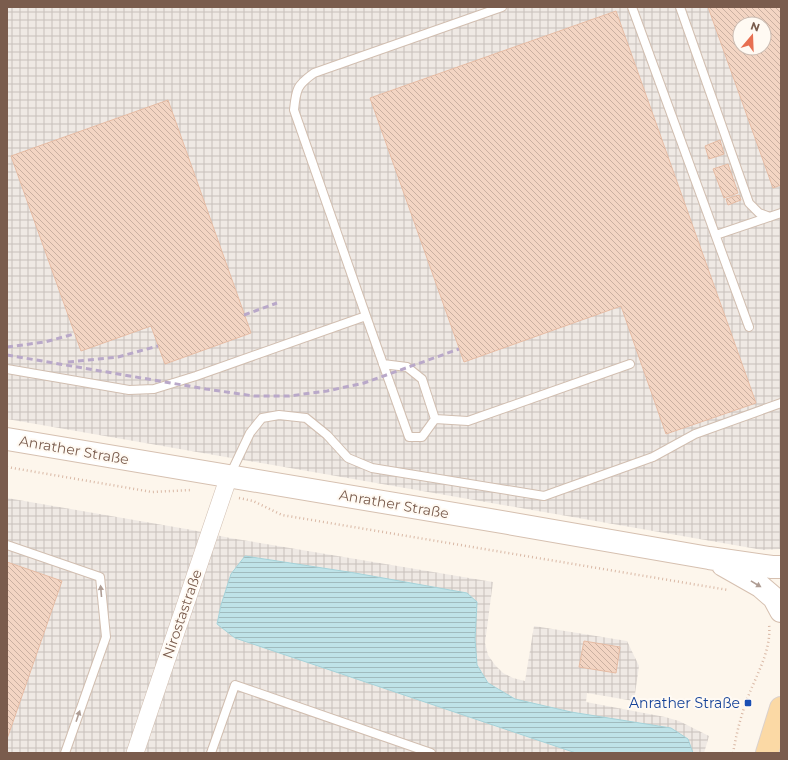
<svg xmlns="http://www.w3.org/2000/svg" width="788" height="760" viewBox="0 0 788 760" font-family="Montserrat,sans-serif">
	<defs>
		<pattern id="industrial-grid" width="8" height="8" patternUnits="userSpaceOnUse"><rect width="8" height="8" fill="#efe9e4"/><path d="M0 4h8M4 0v8" fill="none" stroke="#c7c0bb"/></pattern>
		<pattern id="water-rules" width="6" height="5" patternUnits="userSpaceOnUse"><rect width="6" height="5" fill="#bfe3e8"/><path d="M0 2.5h6" fill="none" stroke="#a0bbbe"/></pattern>
		<pattern id="building-back-hatch" width="6" height="6" patternUnits="userSpaceOnUse"><rect width="6" height="6" fill="#f3d5c3"/><path d="M-1 5l2 2M0 0l6 6M5-1l2 2" fill="none" stroke="#cab0a1"/></pattern>
	</defs>
	<rect width="100%" height="100%" fill="#fdf6ec"/>
	<path fill="url(#industrial-grid)" fill-rule="evenodd" d="M 7,7 L 781,7 L 781,549 L 763,550 L 7,419 ZM 740,24 L 764,24 L 764,48 L 740,48 Z
		M 7,498 L 192,530 L 230,538 L 493,582 L 485,643 L 488,655 L 495,665 L 503,673 L 513,678 L 525,681 L 534,626 L 627,641 L 639,666 L 634,701 L 587,693 L 586,702 L 665,717 L 679,721 L 709,736 L 704,753 L 7,753 Z"/>
	<path fill="url(#water-rules)" stroke="#a5d3da" d="M 245,556 L 355,573 L 467,593 L 477,602 L 475,639 L 477,665 L 488,683 L 515,699 L 571,712 L 671,728 L 688,739 L 693,753 L 576,753 L 235,638 L 217,624 L 221,605 L 231,574 Z"/>
	<path fill="url(#building-back-hatch)" stroke="#e6bba3" fill-rule="evenodd" d="M 708,7 L 781,7 L 781,185 L 773,188 ZM 740,24 L 764,24 L 764,48 L 740,48 Z
		M 616,11 L 756,403 L 666,434 L 621,306 L 464,362 L 370,98 Z
		M 168,100 L 251,333 L 165,364 L 151,326 L 81,351 L 11,156 Z
		M 720,140 L 724,154 L 709,159 L 705,146 Z
		M 728,164 L 738,193 L 724,198 L 713,169 Z
		M 739,195 L 741,200 L 728,205 L 726,199 Z
		M 7,562 L 62,581 L 7,739 Z
		M 584,641 L 620,647 L 616,673 L 579,667 Z"/>
	<g fill="none" stroke-linecap="round" stroke-linejoin="round">
		<g stroke="#d1beb0" stroke-width="10">
			<path id="lane" d="M 632,7 L 749,327
				M 680,7 L 749,203 L 759,213 L 770,217
				M 716,235 L 781,213
				M 366,316 L 409,437 L 422,437 L 435,419 L 468,421 L 630,364
				M 383,364 L 407,367 L 422,379 L 435,419
				M 7,369 L 129,390 L 154,389 L 196,376 L 366,316 L 294,110 C 296,89 297,85 314,73 L 502,7
				M 230,475 L 250,433 L 262,418 L 279,415 L 306,418 L 327,435 L 348,458 L 372,468 L 544,496 L 653,457 L 695,434 L 781,403
				M 7,545 L 100,577 L 106,637 L 65,753
				M 211,753 L 235,685 L 431,753"/>
		</g>
		<g stroke="#d1beb0" stroke-width="18">
			<path id="street" d="M 135,753 L 229,476"/>
		</g>
		<g stroke="#d6c0b0" stroke-width="24">
			<path id="secondary" d="M 7,439 L 508,523 L 709,558 L 772,567 L 781,567
				M 723,565 L 760,586 L 774,598 L 781,611"/>
		</g>
		<g stroke="#dad1cd" stroke-width="24">
			<path id="primary" d="M 767,753 L 781,708"/>
		</g>
		<path stroke="#d9b8a5" stroke-width="2.5" stroke-dasharray="1 3" stroke-linecap="butt" d="M 7,467 L 152,492 L 192,490
			M 239,498 L 253,501 L 282,515 L 728,590
			M 733,753 C 736,736 740,719 746,702 C 755,677 772,651 769,624"/>
		<use href="#lane" stroke="#fff" stroke-width="8"/>
		<use href="#street" stroke="#fff" stroke-width="17"/>
		<use href="#secondary" stroke="#fff" stroke-width="22"/>
		<use href="#primary" stroke="#fbd9a5" stroke-width="22"/>
		<path stroke="#b9a8c9" stroke-width="3" stroke-dasharray="6 4" stroke-linecap="butt" d="M 244,315 L 277,303
			M 7,347 L 45,342 L 74,334
			M 7,355 L 206,389 L 254,396 L 289,396 L 327,391 L 364,383 L 459,349
			M 68,362 L 118,357 L 158,346"/>
	</g>
	<defs><path id="oneway-solid" d="M-6-.8H1V-3.2L6.5 0L1 3.2V.8H-6Z"/></defs>
	<g fill="#af9d94">
		<use href="#oneway-solid" transform="translate(756 584) rotate(31)"/>
		<use href="#oneway-solid" transform="translate(101 591) rotate(-95)"/>
		<use href="#oneway-solid" transform="translate(78 716) rotate(-71)"/>
	</g>
	<rect fill="#1a4fb4" stroke="#fffaf3" stroke-width="1.5" x="744" y="699" width="8" height="8" rx="2"/>
	<g text-anchor="middle" dominant-baseline="central" stroke-width="4" stroke-linejoin="round" paint-order="stroke">
		<g font-size="14" fill="#7a5c4d" stroke="#fffaf3">
			<text transform="translate(74 450) rotate(10)">Anrather Straße</text>
			<text transform="translate(394 504) rotate(10)">Anrather Straße</text>
			<text transform="translate(182 614) rotate(-71)">Nirostastraße</text>
		</g>
		<g font-size="14" fill="#164399" stroke="#fffaf3" text-anchor="end">
			<text x="740" y="703">Anrather Straße</text>
		</g>
	</g>
	<rect width="788" height="760" fill="none" stroke="#7a5c4d" stroke-width="16"/>
	<g transform="translate(752 36) rotate(19)"><circle r="19" fill="#fffaf3" stroke="#cabbb1"/>
	<path d="M0-3L7 15L0 10L-7 15Z" fill="#e76f51"/>
	<text y="-6" font-size="11" font-weight="bold" text-anchor="middle" fill="#7a5c4d">N</text>
	</g>
</svg>
